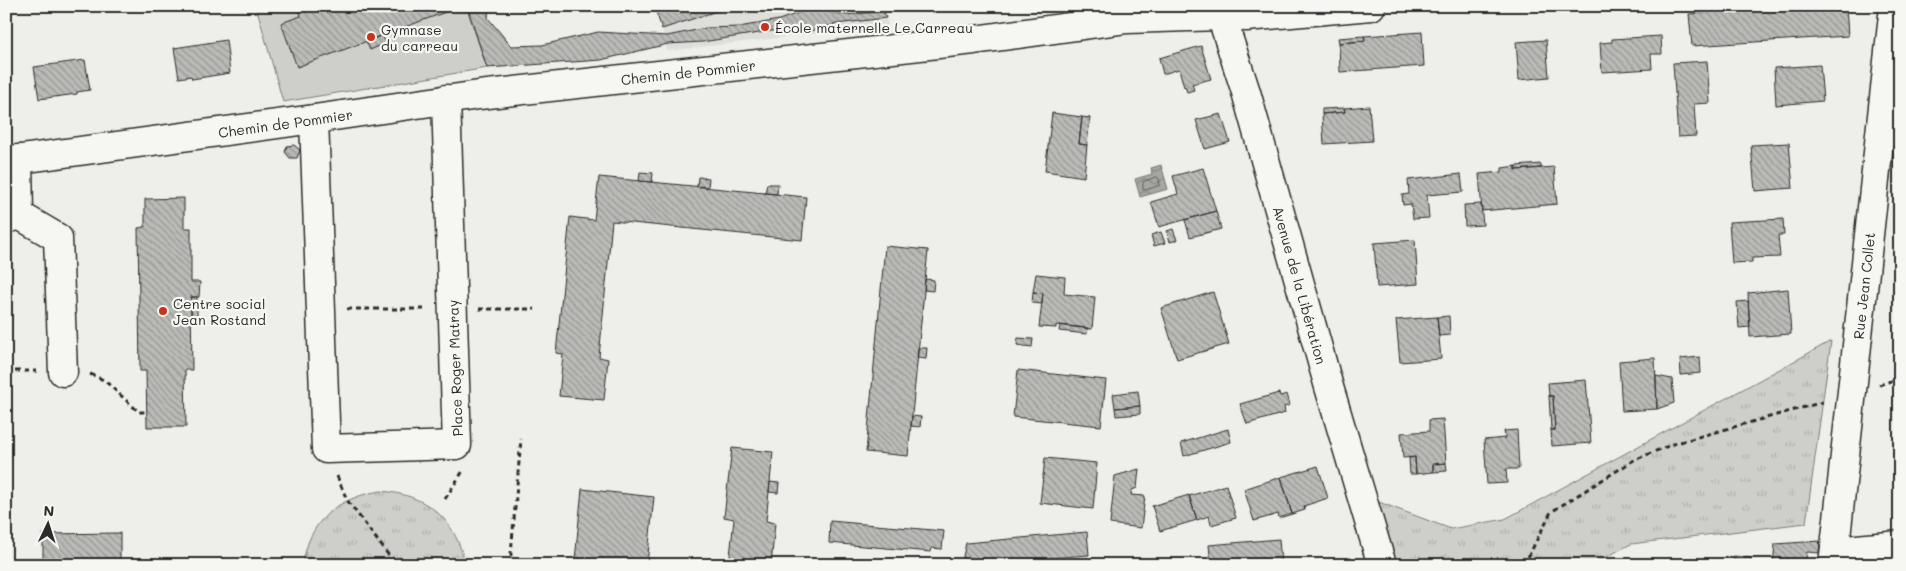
<svg xmlns="http://www.w3.org/2000/svg" width="1906" height="571" viewBox="0 0 1906 571" font-family="Mali,sans-serif">
	<defs>
		<pattern id="grass-tufts" width="24" height="20" patternUnits="userSpaceOnUse" patternTransform="scale(1.25)"><rect width="24" height="20" fill="#cececa"/><path d="M3 7l-1-3M5 7V3M7 7l1-3M15 17l-1-3M17 17v-4M19 17l1-3" fill="none" stroke="#b1b1ae"/></pattern>
		<pattern id="water-waves" width="16" height="10" patternUnits="userSpaceOnUse" patternTransform="scale(1.25)"><rect width="16" height="10" fill="#a6a6a3"/><path d="M0 5q4-4 8 0t8 0" fill="none" stroke="#878785"/></pattern>
		<pattern id="building-back-hatch" width="6" height="6" patternUnits="userSpaceOnUse" patternTransform="scale(1.25)"><rect width="6" height="6" fill="#babab7"/><path d="M-1 5l2 2M0 0l6 6M5-1l2 2" fill="none" stroke="#979795"/></pattern>
	</defs>
	<rect width="100%" height="100%" fill="#eeeeea"/>
	<filter id="ink" filterUnits="userSpaceOnUse"><feTurbulence type="fractalNoise" baseFrequency=".02" numOctaves="2"/><feDisplacementMap in="SourceGraphic" scale="10" xChannelSelector="R" yChannelSelector="G"/><feConvolveMatrix kernelMatrix="1 2 1 2 8 2 1 2 1" color-interpolation-filters="sRGB"/></filter>
	<g filter="url(#ink)">
		<path fill="#dededb" d="M 654,6 L 882,6 L 888,25 L 667,51 L 662,29 Z"/>
		<path fill="url(#grass-tufts)" stroke="#7c7c7a" d="M 1831,341 L 1806,523 L 1631,544 L 1591,565 L 1398,565 L 1376,501 L 1451,529 L 1505,519 Z
			M 381,491 C 428,495 456,519 465,565 L 303,565 C 308,520 339,497 381,491 Z"/>
		<path fill="#cececa" stroke="#7c7c7a" d="M 256,6 L 466,6 L 487,68 L 283,102 Z"/>
		<path fill="url(#water-waves)" stroke="#757573" d="M 1161,165 L 1168,189 L 1140,197 L 1135,179 L 1152,174 L 1151,168 Z"/>
		<g fill="none" stroke-linecap="round" stroke-linejoin="round">
			<path stroke="#5c5c5b" stroke-width="1" d="M 1157,177 L 1159,179 L 1160,185 L 1146,190 L 1143,189 L 1143,182 Z"/>
		</g>
		<path fill="url(#building-back-hatch)" stroke="#2b2b2b" d="M 298,6 L 450,6 L 451,10 L 297,67 L 281,23 L 301,16 Z
			M 467,6 L 489,6 L 488,18 L 511,46 L 542,45 L 598,32 L 667,36 L 706,28 L 739,27 L 779,20 L 810,9 L 846,15 L 884,11 L 886,18 L 836,24 L 811,31 L 778,30 L 702,42 L 668,44 L 601,60 L 487,68 Z
			M 654,6 L 732,6 L 662,29 Z
			M 1801,6 L 1846,6 L 1848,36 L 1692,46 L 1689,14 Z
			M 1422,32 L 1424,66 L 1340,72 L 1339,43 L 1365,41 L 1364,36 Z
			M 382,35 L 386,43 L 370,50 L 366,41 Z
			M 1364,36 L 1365,41 L 1339,43 L 1338,38 Z
			M 1661,36 L 1662,54 L 1651,54 L 1652,69 L 1602,72 L 1600,43 L 1612,42 L 1612,39 Z
			M 226,40 L 230,73 L 192,79 L 191,76 L 179,78 L 174,48 Z
			M 1546,40 L 1549,77 L 1519,80 L 1516,42 Z
			M 1201,46 L 1211,79 L 1192,84 L 1194,90 L 1187,92 L 1185,86 L 1184,87 L 1179,69 L 1163,74 L 1159,58 Z
			M 85,60 L 90,90 L 77,92 L 77,94 L 39,99 L 34,67 Z
			M 1707,61 L 1710,103 L 1694,104 L 1696,136 L 1678,137 L 1673,63 Z
			M 1820,65 L 1823,101 L 1776,105 L 1774,68 Z
			M 1369,106 L 1372,141 L 1324,144 L 1322,114 L 1345,112 L 1344,108 Z
			M 1344,108 L 1345,112 L 1322,114 L 1322,109 Z
			M 1052,113 L 1082,117 L 1079,144 L 1087,145 L 1084,177 L 1045,171 Z
			M 1221,114 L 1230,142 L 1205,149 L 1196,120 Z
			M 1082,117 L 1090,118 L 1087,145 L 1079,144 Z
			M 1789,143 L 1793,188 L 1755,191 L 1751,145 Z
			M 294,145 L 300,150 L 297,158 L 290,158 L 285,152 L 287,146 Z
			M 1541,164 L 1541,168 L 1516,170 L 1516,166 Z
			M 1516,166 L 1516,170 L 1554,167 L 1557,204 L 1482,211 L 1479,174 L 1502,172 L 1502,168 Z
			M 1203,168 L 1216,211 L 1159,227 L 1151,202 L 1178,194 L 1173,176 Z
			M 640,172 L 653,173 L 652,182 L 639,181 Z
			M 1461,174 L 1463,192 L 1427,195 L 1429,218 L 1413,219 L 1411,204 L 1403,205 L 1402,195 L 1409,194 L 1408,180 Z
			M 599,177 L 806,197 L 802,240 L 612,221 L 599,357 L 608,359 L 604,400 L 559,396 L 563,354 L 556,353 L 570,217 L 594,220 Z
			M 698,177 L 709,178 L 708,187 L 697,186 Z
			M 767,184 L 778,184 L 777,194 L 765,193 Z
			M 184,198 L 184,228 L 191,228 L 191,282 L 200,282 L 199,297 L 191,297 L 192,370 L 185,370 L 186,427 L 147,427 L 146,371 L 140,371 L 138,228 L 145,227 L 145,199 Z
			M 1481,204 L 1483,225 L 1465,226 L 1464,205 Z
			M 1216,211 L 1221,229 L 1190,237 L 1185,220 Z
			M 1783,219 L 1784,235 L 1778,235 L 1780,257 L 1752,258 L 1752,262 L 1732,263 L 1729,222 Z
			M 1173,229 L 1177,240 L 1170,242 L 1167,231 Z
			M 1161,232 L 1165,243 L 1154,246 L 1151,235 Z
			M 1415,240 L 1418,284 L 1377,287 L 1374,243 Z
			M 885,246 L 928,250 L 908,456 L 866,452 Z
			M 1036,274 L 1065,277 L 1064,294 L 1095,297 L 1092,329 L 1056,325 L 1056,328 L 1039,327 L 1043,293 L 1033,292 Z
			M 925,279 L 934,280 L 933,291 L 924,290 Z
			M 1788,289 L 1791,334 L 1750,337 L 1748,293 Z
			M 1033,292 L 1043,293 L 1042,304 L 1032,303 Z
			M 1213,292 L 1229,344 L 1177,359 L 1161,308 Z
			M 191,297 L 197,297 L 197,320 L 191,321 Z
			M 1748,301 L 1750,327 L 1739,328 L 1737,302 Z
			M 1449,316 L 1450,335 L 1439,336 L 1437,317 Z
			M 1437,317 L 1441,359 L 1400,362 L 1396,320 Z
			M 1060,325 L 1088,328 L 1087,334 L 1059,331 Z
			M 1018,338 L 1033,339 L 1032,347 L 1017,345 Z
			M 918,348 L 927,348 L 926,359 L 917,358 Z
			M 1700,357 L 1701,373 L 1681,375 L 1680,359 Z
			M 1655,358 L 1657,409 L 1622,411 L 1619,361 Z
			M 1018,370 L 1106,380 L 1101,426 L 1013,417 Z
			M 1656,376 L 1672,379 L 1674,403 L 1657,409 Z
			M 1586,380 L 1591,443 L 1552,446 L 1551,430 L 1555,430 L 1553,396 L 1549,396 L 1548,383 Z
			M 1138,391 L 1140,406 L 1115,408 L 1113,394 Z
			M 1279,393 L 1280,396 L 1287,394 L 1290,405 L 1284,407 L 1285,413 L 1247,424 L 1240,404 Z
			M 1549,396 L 1553,396 L 1555,430 L 1551,430 Z
			M 1140,406 L 1140,414 L 1116,416 L 1115,408 Z
			M 912,416 L 921,417 L 920,427 L 911,426 Z
			M 1443,419 L 1446,463 L 1433,464 L 1433,472 L 1416,474 L 1415,457 L 1403,458 L 1401,433 L 1429,431 L 1429,420 Z
			M 1228,429 L 1231,442 L 1184,456 L 1181,443 Z
			M 1517,430 L 1519,469 L 1506,469 L 1507,483 L 1487,484 L 1484,440 L 1505,438 L 1504,431 Z
			M 732,448 L 773,452 L 766,521 L 775,523 L 771,565 L 729,565 L 734,519 L 724,517 Z
			M 1415,457 L 1416,474 L 1410,474 L 1409,458 Z
			M 1045,458 L 1097,463 L 1093,509 L 1040,503 Z
			M 1446,463 L 1447,471 L 1433,472 L 1433,464 Z
			M 1318,466 L 1328,498 L 1304,506 L 1305,510 L 1292,514 L 1281,477 Z
			M 1139,469 L 1137,488 L 1132,490 L 1131,495 L 1145,496 L 1141,528 L 1110,524 L 1115,476 Z
			M 1281,477 L 1292,514 L 1279,518 L 1278,514 L 1254,521 L 1244,489 Z
			M 770,482 L 779,483 L 778,493 L 769,492 Z
			M 1226,485 L 1236,518 L 1211,525 L 1209,516 L 1197,520 L 1189,496 Z
			M 582,489 L 654,497 L 647,564 L 575,560 Z
			M 1189,495 L 1197,520 L 1160,531 L 1152,506 Z
			M 830,521 L 944,531 L 942,549 L 932,548 L 931,552 L 829,543 Z
			M 1087,532 L 1089,555 L 961,565 L 966,543 Z
			M 120,533 L 120,565 L 6,565 L 6,542 L 8,542 L 8,558 L 43,558 L 43,534 Z
			M 1279,539 L 1281,565 L 1211,565 L 1209,545 Z
			M 1820,541 L 1819,553 L 1807,552 L 1805,565 L 1773,565 L 1775,544 Z
			M 1734,556 L 1751,558 L 1750,565 L 1752,565 L 1719,565 L 1720,562 L 1734,563 Z"/>
		<g fill="none" stroke-linecap="round" stroke-linejoin="round">
			<g stroke="#2b2b2b" stroke-width="31">
				<g id="minor">
					<path id="s1" d="M 1218,6 L 1246,92 L 1329,387 L 1382,565"/>
					<path d="M 314,119 L 326,449 L 457,445 L 446,99"/>
					<path id="s2" d="M 6,161 L 314,119 L 479,95 L 974,40 L 1127,19 L 1221,16 L 1246,17 L 1371,6"/>
					<path d="M 19,215 L 58,238 L 63,372"/>
					<path d="M 6,219 L 19,215 L 18,159"/>
					<path d="M 1835,551 L 1900,545"/>
					<path id="s3" d="M 1833,565 L 1894,6"/>
				</g>
			</g>
			<path stroke="#2b2b2b" stroke-width="3" stroke-dasharray="5 4" stroke-linecap="butt" d="M 347,309 L 425,309
				M 479,309 L 535,309
				M 6,371 L 37,371
				M 90,374 L 104,380 L 139,412 L 146,412
				M 1879,385 L 1900,378
				M 337,476 L 347,500 L 396,565
				M 445,499 L 463,471
				M 510,565 L 521,439
				M 1524,565 L 1551,512 L 1634,460 L 1673,444 L 1823,402"/>
			<use href="#minor" stroke="#f6f6f2" stroke-width="28"/>
		</g>
	</g>
	<g fill="#c8321e" stroke="#f6f6f2" stroke-width="2">
		<circle cx="765" cy="27" r="5"/>
		<circle cx="371" cy="37" r="5"/>
		<circle cx="163" cy="311" r="5"/>
	</g>
	<g text-anchor="middle" dominant-baseline="central" stroke-width="4.5" stroke-linejoin="round" paint-order="stroke">
		<g font-size="14" fill="#2b2b2b" stroke="#f6f6f2" text-anchor="start">
			<text x="775" y="27">École maternelle Le Carreau</text>
			<text x="381" y="29">Gymnase<tspan x="381" dy="16">du carreau</tspan></text>
			<text x="173" y="303">Centre social<tspan x="173" dy="16">Jean Rostand</tspan></text>
		</g>
		<g font-size="14" fill="#2b2b2b" stroke="#f6f6f2">
			<text stroke="none"><textPath href="#s2" startOffset="688">Chemin de Pommier</textPath></text>
			<text stroke="none"><textPath href="#s2" startOffset="282">Chemin de Pommier</textPath></text>
			<text stroke="none"><textPath href="#s1" startOffset="291">Avenue de la Libération</textPath></text>
			<text stroke="none"><textPath href="#s3" startOffset="281">Rue Jean Collet</textPath></text>
			<text transform="translate(455 368) rotate(-92)">Place Roger Matray</text>
		</g>
	</g>
	<rect width="1906" height="571" fill="none" stroke="#f6f6f2" stroke-width="25"/>
	<rect x="12" y="12" width="1881" height="546" fill="none" stroke="#2b2b2b" stroke-width="2" filter="url(#ink)"/>
	<g transform="translate(48 524) rotate(4)" stroke="#f6f6f2" stroke-width="4" paint-order="stroke">
	<path d="M0-4L9 19L0 12L-9 19Z" fill="#2b2b2b"/>
	<text y="-8" font-size="14" font-weight="bold" text-anchor="middle" fill="#2b2b2b">N</text>
	</g>
</svg>
